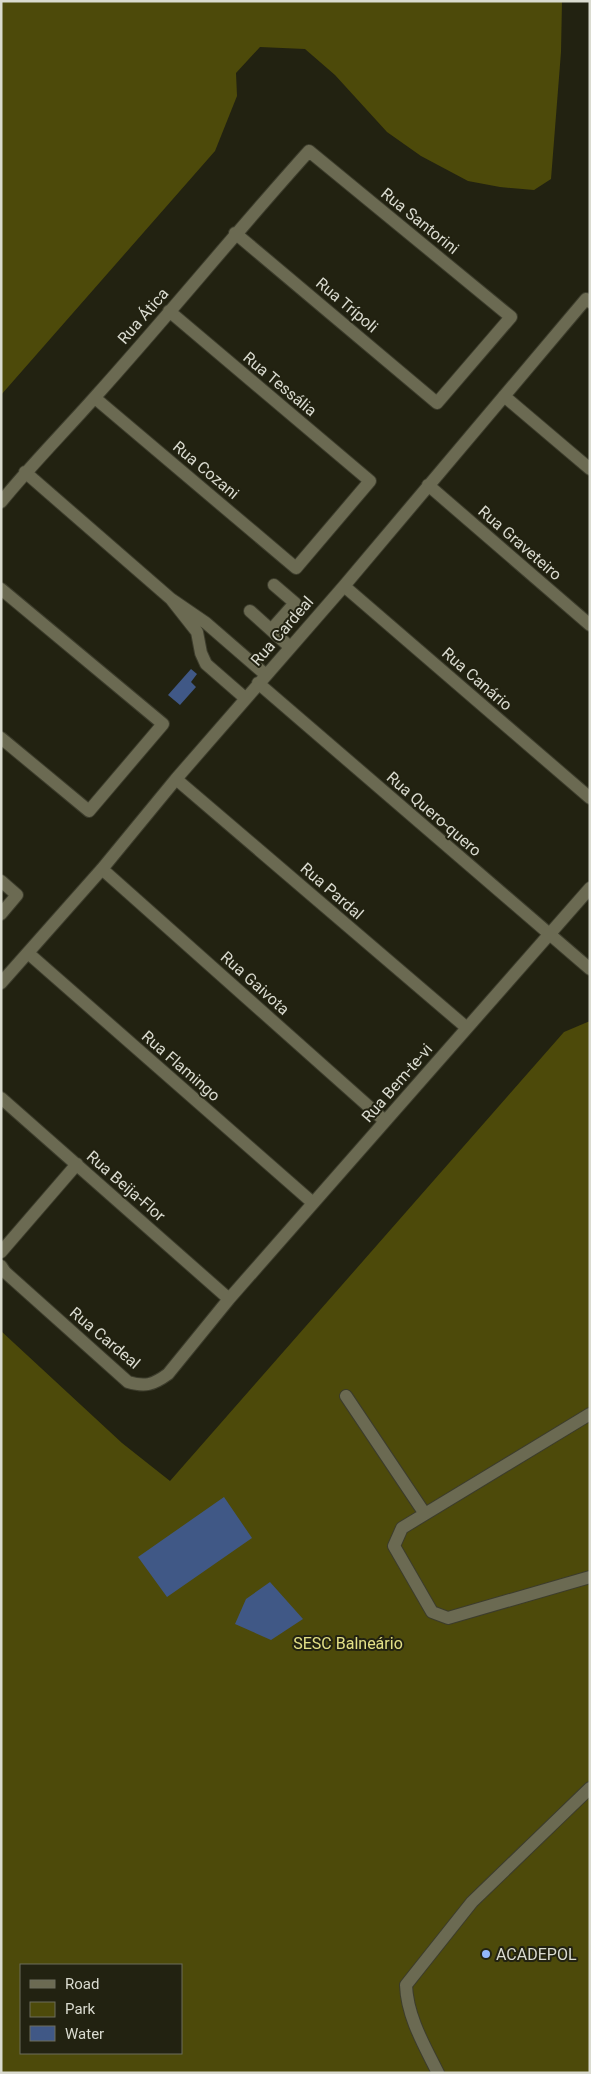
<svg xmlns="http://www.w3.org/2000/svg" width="591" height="2074" viewBox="0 0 591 2074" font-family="Roboto,sans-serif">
	<rect width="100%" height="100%" fill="#221"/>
	<path fill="#4d4a0a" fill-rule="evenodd" d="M 1,1 L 562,1 L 561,52 L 551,179 L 534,190 L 500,187 L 468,181 L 421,156 L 387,132 L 335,75 L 305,49 L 260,47 L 236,73 L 237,96 L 215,151 L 1,395 Z
		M 590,1021 L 590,2073 L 1,2073 L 1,1331 L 122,1443 L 170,1481 L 564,1032 ZM 21,1965 L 181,1965 L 181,2053 L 21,2053 Z"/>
	<path fill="#405886" d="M 191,669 L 197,674 L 191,682 L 196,687 L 180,705 L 168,695 Z
		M 224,1497 L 252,1538 L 167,1597 L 138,1557 Z
		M 270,1582 L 303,1619 L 271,1640 L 235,1624 L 246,1599 Z"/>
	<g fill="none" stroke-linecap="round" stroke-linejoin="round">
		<g stroke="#3c3c2c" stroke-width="14">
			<path id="minor" d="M 504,396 L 590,469
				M 95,398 L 296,568 L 370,481 L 169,311
				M 25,472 L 171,599
				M 428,485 L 590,625
				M 1,502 C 31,465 64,432 95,397 C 168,316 236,232 309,151 L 511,317 L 437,403 L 235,233
				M 344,586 L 590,798
				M 1,589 L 163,724 L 89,811 L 1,738
				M 250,611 L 290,647
				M 271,630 L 295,603 L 274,585
				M 258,683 L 590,969
				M 245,698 L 206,664 L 201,653 L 197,632 L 171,599 L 206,623 L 266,675
				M 176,779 L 467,1028
				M 102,869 L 385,1121
				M 1,881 L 17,895 L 1,914
				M 28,953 L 313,1203
				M 1,983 L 102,869 L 176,779 L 344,586 L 586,299 L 590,302
				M 1,1098 L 229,1299
				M 1,1252 L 77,1164
				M 1,1266 L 5,1272 L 128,1382 C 145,1387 153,1385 168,1374 L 229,1299 L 590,888
				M 346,1396 L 425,1514
				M 590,1414 L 402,1528 L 394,1546 L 432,1612 L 448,1618 L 590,1577
				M 438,2073 C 424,2045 407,2016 406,1985 L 472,1902 L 590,1788"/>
		</g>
		<use href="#minor" stroke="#6b6a52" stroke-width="12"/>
	</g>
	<circle fill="#92b7fd" stroke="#221" stroke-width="2" cx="486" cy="1954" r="5"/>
	<g text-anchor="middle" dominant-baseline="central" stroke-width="4" stroke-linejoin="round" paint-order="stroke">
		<g font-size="16" fill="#dadbd0" stroke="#221">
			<text transform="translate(420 221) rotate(39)">Rua Santorini</text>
			<text transform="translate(347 305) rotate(40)">Rua Trípoli</text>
			<text transform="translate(143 316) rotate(-49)">Rua Ática</text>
			<text transform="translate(280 384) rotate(40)">Rua Tessália</text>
			<text transform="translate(206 470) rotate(40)">Rua Cozani</text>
			<text transform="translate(520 543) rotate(41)">Rua Graveteiro</text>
			<text transform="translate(282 631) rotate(-49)">Rua Cardeal</text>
			<text transform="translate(477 679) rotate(41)">Rua Canário</text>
			<text transform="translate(434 814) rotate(41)">Rua Quero-quero</text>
			<text transform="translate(332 891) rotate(41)">Rua Pardal</text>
			<text transform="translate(255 983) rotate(42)">Rua Gaivota</text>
			<text transform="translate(181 1066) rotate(41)">Rua Flamingo</text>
			<text transform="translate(397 1083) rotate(-49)">Rua Bem-te-vi</text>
			<text transform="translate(126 1186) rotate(41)">Rua Beija-Flor</text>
			<text transform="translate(105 1338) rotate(40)">Rua Cardeal</text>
		</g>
		<g font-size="16" fill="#e3e087" stroke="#221">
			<text x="348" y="1643">SESC Balneário</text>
		</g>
		<g font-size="16" fill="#dadbd0" stroke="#221" text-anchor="start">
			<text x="496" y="1954">ACADEPOL</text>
		</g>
	</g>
	<rect width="591" height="2074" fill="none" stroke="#dadbd0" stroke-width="5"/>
	<rect x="20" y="1964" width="162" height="90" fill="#222211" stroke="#6c6c5d"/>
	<rect x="30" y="1980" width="25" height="8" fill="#6b6a52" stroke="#6c6c5d"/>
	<text x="65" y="1989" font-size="15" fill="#dadbd0">Road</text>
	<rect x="30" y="2002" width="25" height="15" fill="#4d4a0a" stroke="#6c6c5d"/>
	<text x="65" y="2014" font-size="15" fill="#dadbd0">Park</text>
	<rect x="30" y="2026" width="25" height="15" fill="#405886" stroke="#6c6c5d"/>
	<text x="65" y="2039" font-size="15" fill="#dadbd0">Water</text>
</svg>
